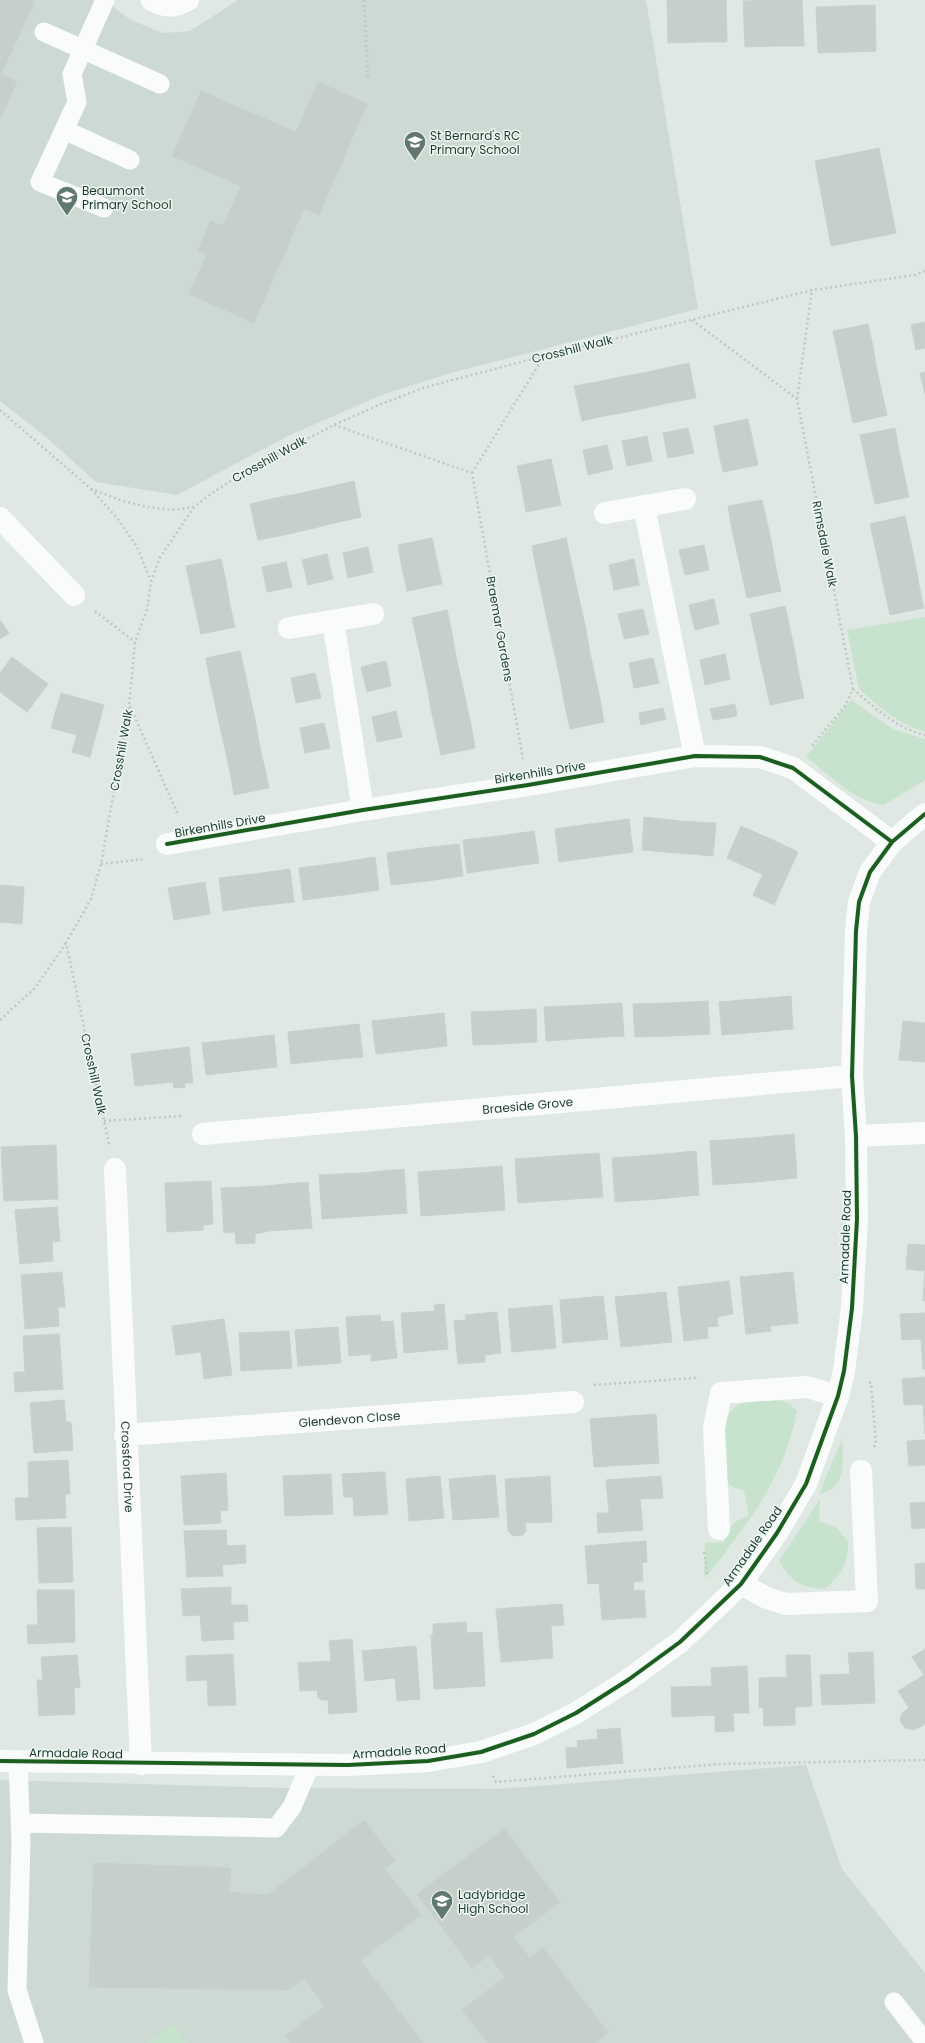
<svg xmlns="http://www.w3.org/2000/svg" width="925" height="2043" viewBox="0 0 925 2043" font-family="Poppins,sans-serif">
	<rect width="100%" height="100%" fill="#e0e8e4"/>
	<path fill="#cddad3" d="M 0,0 L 104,0 L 131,20 L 163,33 L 190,31 L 238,0 L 646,0 L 698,309 L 451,373 L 384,394 L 288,436 L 177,495 L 96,482 L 46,437 L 0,401 Z
		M 806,1765 L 842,1869 L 925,1973 L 925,2043 L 0,2043 L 0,1780 L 287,1788 L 498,1789 Z"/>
	<path fill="#c7e3cd" d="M 925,617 L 925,731 C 900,726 878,706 859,689 L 847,630 Z
		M 851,700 L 893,729 L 925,739 L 925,780 L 884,805 C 854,801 829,775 806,757 Z
		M 775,1399 L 789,1403 L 797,1411 C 787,1463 764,1501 733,1542 C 724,1554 715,1567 704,1578 L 705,1543 L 724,1542 C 730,1527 732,1521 749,1516 L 744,1490 C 739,1489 731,1488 728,1483 C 722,1475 721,1437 723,1428 C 725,1420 729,1411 736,1406 C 746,1399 762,1400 775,1399 Z
		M 842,1439 C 844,1458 846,1491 819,1494 Z
		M 820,1499 L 819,1521 L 837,1528 L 848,1541 C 848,1566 843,1572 825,1589 C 801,1587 792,1583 779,1561 Z
		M 172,2024 L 186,2043 L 148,2043 Z"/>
	<path fill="#c7cfcb" stroke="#c9d1cd" d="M 0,0 L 35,1 L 1,74 L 17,82 L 0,119 Z
		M 667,0 L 696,0 L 698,42 L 668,43 Z
		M 696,0 L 726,0 L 727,42 L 698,42 Z
		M 773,0 L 802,0 L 804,46 L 774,46 Z
		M 773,0 L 774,46 L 745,47 L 743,1 Z
		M 875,5 L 876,51 L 847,52 L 846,6 Z
		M 846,6 L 847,52 L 818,53 L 816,7 Z
		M 318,82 L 367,104 L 319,215 L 304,209 L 254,323 L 189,294 L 207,254 L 198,250 L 211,221 L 223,226 L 241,186 L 172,156 L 201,91 L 296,132 Z
		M 879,148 L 896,233 L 831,246 L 815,161 Z
		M 925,322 L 925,348 L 916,350 L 911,325 Z
		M 868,324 L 873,347 L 838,354 L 833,331 Z
		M 873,347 L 877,370 L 843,377 L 838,354 Z
		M 689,363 L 696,398 L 673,402 L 666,368 Z
		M 666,368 L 673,402 L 650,407 L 643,373 Z
		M 877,370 L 882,393 L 848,400 L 843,377 Z
		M 925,372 L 925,394 L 920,373 Z
		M 643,373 L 650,407 L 627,412 L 620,377 Z
		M 620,377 L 627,412 L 604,416 L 597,382 Z
		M 597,382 L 604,416 L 582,421 L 574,386 Z
		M 882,393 L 887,415 L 853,423 L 848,400 Z
		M 748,419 L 753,442 L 718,449 L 714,426 Z
		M 688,428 L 694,453 L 668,458 L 663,433 Z
		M 895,428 L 899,451 L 865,458 L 860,435 Z
		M 647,436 L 652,461 L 627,466 L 622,441 Z
		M 753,442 L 758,465 L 723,472 L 718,449 Z
		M 607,445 L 613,469 L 588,475 L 583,450 Z
		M 899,451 L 904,474 L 870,481 L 865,458 Z
		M 551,459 L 556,482 L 522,489 L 517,466 Z
		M 904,474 L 909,497 L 875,504 L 870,481 Z
		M 354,481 L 361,517 L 335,523 L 328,487 Z
		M 556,482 L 561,505 L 526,512 L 522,489 Z
		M 328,487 L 335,523 L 310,529 L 302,493 Z
		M 302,493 L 310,529 L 284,535 L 276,498 Z
		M 276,498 L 284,535 L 258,540 L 250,504 Z
		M 762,500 L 767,522 L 732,530 L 728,506 Z
		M 905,516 L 910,539 L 875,546 L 870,524 Z
		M 767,522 L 772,545 L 737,552 L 732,530 Z
		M 432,538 L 437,561 L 402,568 L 398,545 Z
		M 566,538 L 571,561 L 536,568 L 532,546 Z
		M 910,539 L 915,562 L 880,569 L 875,546 Z
		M 704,545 L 709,570 L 685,575 L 679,550 Z
		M 772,545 L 776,568 L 742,575 L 737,552 Z
		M 368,547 L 373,572 L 348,578 L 343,553 Z
		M 327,554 L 333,579 L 308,585 L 302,560 Z
		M 221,559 L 226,582 L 191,589 L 186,566 Z
		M 634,559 L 639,585 L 614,590 L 609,565 Z
		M 437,561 L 442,584 L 407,591 L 402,568 Z
		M 571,561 L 576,584 L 541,591 L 536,568 Z
		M 286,562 L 292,587 L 267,592 L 262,567 Z
		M 915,562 L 919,585 L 885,592 L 880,569 Z
		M 776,568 L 781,591 L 747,598 L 742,575 Z
		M 226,582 L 230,605 L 196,612 L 191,589 Z
		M 576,584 L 581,607 L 546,614 L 541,591 Z
		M 919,585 L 924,608 L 890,615 L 885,592 Z
		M 714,599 L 719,624 L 695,630 L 689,605 Z
		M 230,605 L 235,627 L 201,634 L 196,612 Z
		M 785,606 L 790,629 L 755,636 L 750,614 Z
		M 581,607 L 586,630 L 551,638 L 546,614 Z
		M 643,609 L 649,634 L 624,639 L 618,614 Z
		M 447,610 L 452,633 L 417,640 L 412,618 Z
		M 0,620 L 9,633 L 0,639 Z
		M 790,629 L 795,652 L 760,660 L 755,636 Z
		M 586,630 L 590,653 L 556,660 L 551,638 Z
		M 452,633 L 456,656 L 422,663 L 417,640 Z
		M 240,651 L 245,673 L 210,681 L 206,658 Z
		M 795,652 L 799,675 L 765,682 L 760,660 Z
		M 590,653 L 595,676 L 561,683 L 556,660 Z
		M 725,654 L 730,679 L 705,685 L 700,660 Z
		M 456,656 L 461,679 L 427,686 L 422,663 Z
		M 12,657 L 48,684 L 27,712 L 0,692 L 0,673 Z
		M 653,658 L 659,683 L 634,688 L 629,663 Z
		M 386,661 L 391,686 L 367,692 L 361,667 Z
		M 245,673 L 250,697 L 215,704 L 210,681 Z
		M 315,673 L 321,698 L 296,703 L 291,678 Z
		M 799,675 L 804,698 L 770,705 L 765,682 Z
		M 595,676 L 600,699 L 565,706 L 561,683 Z
		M 461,679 L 466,702 L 431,709 L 427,686 Z
		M 61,693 L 104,705 L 90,757 L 72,752 L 77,735 L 51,728 Z
		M 250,697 L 255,719 L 220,727 L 215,704 Z
		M 600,699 L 604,722 L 570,729 L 565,706 Z
		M 466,702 L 471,725 L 436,732 L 431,709 Z
		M 735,704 L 737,716 L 713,720 L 710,709 Z
		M 663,708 L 666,719 L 641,725 L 639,713 Z
		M 396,711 L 402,737 L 377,742 L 372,717 Z
		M 255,719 L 259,743 L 225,749 L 220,727 Z
		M 324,723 L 330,748 L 305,753 L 300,728 Z
		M 471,725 L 475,748 L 441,755 L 436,732 Z
		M 259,743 L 264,765 L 230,772 L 225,749 Z
		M 264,765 L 269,788 L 234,795 L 230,772 Z
		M 644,817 L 680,821 L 678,853 L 642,850 Z
		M 629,819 L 633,852 L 595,857 L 590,824 Z
		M 680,821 L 716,823 L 713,856 L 678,853 Z
		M 590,824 L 595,857 L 559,862 L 555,829 Z
		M 741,826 L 773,840 L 759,873 L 727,858 Z
		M 534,831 L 539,863 L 503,868 L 499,836 Z
		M 499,836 L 503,868 L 467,873 L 463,840 Z
		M 773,840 L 798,852 L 774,905 L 753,895 L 763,874 L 759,873 Z
		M 459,844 L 463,876 L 427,881 L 423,848 Z
		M 423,848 L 427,881 L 391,885 L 387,853 Z
		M 375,857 L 379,890 L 343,895 L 338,863 Z
		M 338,863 L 343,895 L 303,900 L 299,868 Z
		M 290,869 L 294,902 L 258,906 L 254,874 Z
		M 254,874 L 258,906 L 223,911 L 219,878 Z
		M 205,882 L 210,914 L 174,920 L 168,888 Z
		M 0,885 L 24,887 L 22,924 L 0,922 Z
		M 791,996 L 793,1029 L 758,1032 L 755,999 Z
		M 755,999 L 758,1032 L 722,1035 L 719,1002 Z
		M 708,1001 L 710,1034 L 670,1036 L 669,1003 Z
		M 622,1003 L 624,1036 L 588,1038 L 586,1005 Z
		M 669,1003 L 670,1036 L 635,1037 L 633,1004 Z
		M 586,1005 L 588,1038 L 546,1041 L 544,1007 Z
		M 536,1009 L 537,1042 L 501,1044 L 500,1011 Z
		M 500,1011 L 501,1044 L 473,1045 L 471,1012 Z
		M 444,1013 L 447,1046 L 412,1050 L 408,1017 Z
		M 408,1017 L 412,1050 L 376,1054 L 372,1021 Z
		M 903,1021 L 925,1023 L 925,1062 L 899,1060 Z
		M 359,1024 L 363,1057 L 327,1060 L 323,1028 Z
		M 323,1028 L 327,1060 L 291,1064 L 288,1032 Z
		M 274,1035 L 277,1067 L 241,1071 L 238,1039 Z
		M 238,1039 L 241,1071 L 206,1075 L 202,1043 Z
		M 189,1047 L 193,1083 L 184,1083 L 185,1087 L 174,1088 L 173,1082 L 135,1086 L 131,1054 Z
		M 794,1134 L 797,1178 L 755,1182 L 752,1138 Z
		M 752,1138 L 755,1182 L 713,1185 L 710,1141 Z
		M 56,1145 L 58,1199 L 4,1201 L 1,1147 Z
		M 696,1151 L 699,1195 L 657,1199 L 654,1155 Z
		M 599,1153 L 603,1197 L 560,1200 L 557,1156 Z
		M 654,1155 L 657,1199 L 615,1202 L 612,1158 Z
		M 557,1156 L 560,1200 L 518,1203 L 515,1159 Z
		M 502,1166 L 505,1210 L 463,1213 L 460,1169 Z
		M 404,1169 L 407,1213 L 365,1216 L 361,1173 Z
		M 460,1169 L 463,1213 L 421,1216 L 418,1172 Z
		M 361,1173 L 365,1216 L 322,1219 L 319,1175 Z
		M 211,1181 L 213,1224 L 203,1225 L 203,1230 L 167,1232 L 165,1183 Z
		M 308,1182 L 312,1228 L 269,1231 L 265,1186 Z
		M 265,1186 L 269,1231 L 255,1234 L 255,1243 L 236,1244 L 235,1232 L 224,1233 L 221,1188 Z
		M 57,1207 L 60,1241 L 52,1242 L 53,1261 L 20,1264 L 15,1210 Z
		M 908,1244 L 925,1245 L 925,1271 L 906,1269 Z
		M 62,1272 L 65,1307 L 58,1307 L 59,1326 L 25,1329 L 21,1275 Z
		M 793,1272 L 798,1323 L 770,1326 L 771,1331 L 746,1334 L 740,1277 Z
		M 925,1272 L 925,1301 L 923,1301 Z
		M 729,1281 L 733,1314 L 717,1317 L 718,1326 L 707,1327 L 708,1338 L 684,1341 L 678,1287 Z
		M 666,1292 L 672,1342 L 621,1347 L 615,1297 Z
		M 603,1296 L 608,1339 L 563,1343 L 560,1300 Z
		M 444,1304 L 448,1349 L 404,1353 L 401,1313 L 435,1311 L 434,1305 Z
		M 552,1305 L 556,1348 L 512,1352 L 508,1309 Z
		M 497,1312 L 501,1353 L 485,1355 L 485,1362 L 458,1364 L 454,1321 L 466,1320 L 465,1315 Z
		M 925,1313 L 925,1369 L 923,1369 L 921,1339 L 902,1340 L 900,1314 Z
		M 380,1315 L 381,1322 L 393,1321 L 397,1358 L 371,1361 L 371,1354 L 349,1356 L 346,1317 Z
		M 224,1319 L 232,1375 L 204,1379 L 201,1352 L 176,1355 L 172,1326 Z
		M 338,1327 L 341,1363 L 298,1366 L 295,1330 Z
		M 289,1331 L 292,1368 L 241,1371 L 239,1333 Z
		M 59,1334 L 63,1389 L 15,1392 L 14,1372 L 25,1372 L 23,1336 Z
		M 925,1377 L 925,1434 L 923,1404 L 904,1405 L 902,1379 Z
		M 64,1400 L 66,1422 L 71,1422 L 73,1450 L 34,1453 L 30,1403 Z
		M 656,1414 L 659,1463 L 594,1467 L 590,1419 Z
		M 925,1440 L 925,1465 L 909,1466 L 907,1441 Z
		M 68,1460 L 70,1494 L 65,1494 L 66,1518 L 16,1520 L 15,1498 L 29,1498 L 28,1462 Z
		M 385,1472 L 388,1514 L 354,1516 L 353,1497 L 344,1497 L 342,1474 Z
		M 226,1473 L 228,1510 L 220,1511 L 221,1523 L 184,1525 L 181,1476 Z
		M 331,1474 L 333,1514 L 285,1516 L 283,1476 Z
		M 495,1475 L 499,1517 L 453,1520 L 449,1479 Z
		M 440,1476 L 444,1518 L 409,1521 L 406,1479 Z
		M 550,1476 L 552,1522 L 525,1523 L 526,1531 L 523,1535 L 513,1536 L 508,1531 L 505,1479 Z
		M 661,1476 L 663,1498 L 640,1499 L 643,1530 L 598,1533 L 597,1513 L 609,1513 L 606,1480 Z
		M 925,1502 L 925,1528 L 912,1529 L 910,1503 Z
		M 71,1527 L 73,1582 L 39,1583 L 37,1528 Z
		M 226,1530 L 227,1546 L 245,1545 L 246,1563 L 222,1565 L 223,1576 L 187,1577 L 184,1531 Z
		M 646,1541 L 647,1562 L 642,1563 L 643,1581 L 633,1582 L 634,1591 L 644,1590 L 646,1617 L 602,1620 L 599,1583 L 588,1584 L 585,1546 Z
		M 925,1563 L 925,1589 L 916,1589 L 915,1564 Z
		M 231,1587 L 231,1605 L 247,1605 L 248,1621 L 233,1622 L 234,1639 L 202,1641 L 200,1615 L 183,1616 L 181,1589 Z
		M 37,1590 L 74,1590 L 75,1642 L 28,1644 L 27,1625 L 38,1625 Z
		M 562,1604 L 564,1625 L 551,1626 L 553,1658 L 501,1662 L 496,1609 Z
		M 466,1622 L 467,1633 L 482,1632 L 485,1686 L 434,1689 L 431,1635 L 433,1635 L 433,1624 Z
		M 352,1639 L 357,1712 L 329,1714 L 328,1700 L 321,1700 L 318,1697 L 317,1690 L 300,1691 L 298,1663 L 331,1661 L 329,1641 Z
		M 416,1646 L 420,1699 L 397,1701 L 395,1678 L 365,1681 L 362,1651 Z
		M 925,1649 L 925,1724 L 914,1730 L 905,1728 L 900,1720 L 902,1713 L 909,1708 L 898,1691 L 924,1675 L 912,1657 Z
		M 873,1652 L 875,1703 L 822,1705 L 820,1675 L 850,1674 L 848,1653 Z
		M 233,1654 L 236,1705 L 208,1706 L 207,1680 L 187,1681 L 186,1656 Z
		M 77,1655 L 80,1687 L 74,1688 L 75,1714 L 39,1716 L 37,1680 L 43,1680 L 41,1657 Z
		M 786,1655 L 810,1655 L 812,1706 L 795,1707 L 795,1725 L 764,1726 L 763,1707 L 759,1708 L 759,1678 L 787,1677 Z
		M 747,1666 L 749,1713 L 733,1713 L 734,1731 L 715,1732 L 715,1715 L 672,1717 L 671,1687 L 712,1686 L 711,1668 Z
		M 620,1728 L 623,1763 L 567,1768 L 566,1748 L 578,1747 L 577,1741 L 598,1739 L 597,1730 Z
		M 364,1820 L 395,1860 L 385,1869 L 421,1915 L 360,1960 L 423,2043 L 290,2043 L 285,2036 L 325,2006 L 304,1978 L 288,1990 L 89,1987 L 94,1863 L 231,1868 L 229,1892 L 268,1895 Z
		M 504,1829 L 560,1902 L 472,1968 L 417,1894 Z
		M 513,1936 L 530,1958 L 505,1977 L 489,1955 Z
		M 543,1948 L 608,2032 L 595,2043 L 488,2043 L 462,2010 Z"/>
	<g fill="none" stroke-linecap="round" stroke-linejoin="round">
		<path stroke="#bec8c5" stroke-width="2.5" stroke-dasharray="2 3" stroke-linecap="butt" d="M 364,0 L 368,78
			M 692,320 L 797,399 L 853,689 L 845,706 L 811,747
			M 797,399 L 812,290
			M 0,410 L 91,489 L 123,501 L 148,507 L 172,510 L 194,507
			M 334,425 L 472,473 L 523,759
			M 472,473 L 544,356
			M 91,489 L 118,519 L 137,547 L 151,581
			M 95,611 L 135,642
			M 853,689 C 874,707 897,729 925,735
			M 130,706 L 178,815
			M 101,864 L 144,859
			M 0,1020 L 35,988 L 66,943
			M 104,1121 L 182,1116
			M 109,1144 L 66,943 L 91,899 L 101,864 L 129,706 L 135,642 L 147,609 L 151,582 L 159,559 L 194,507 L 208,496 L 250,468 L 334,425 L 381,404 L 426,387 L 544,356 L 813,290 L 915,275 L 925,271
			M 869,1382 L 871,1383 L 876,1444 L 874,1447
			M 594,1385 L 695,1378 L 698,1380
			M 704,1552 L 708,1577
			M 493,1776 L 496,1782 L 720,1764 L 925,1760"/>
		<path stroke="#fafcfb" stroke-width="19" d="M 44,32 L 160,84
			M 64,130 L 130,160
			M 104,208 L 40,182 L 77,102 L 72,74 L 105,0
			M 18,1762 L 21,1842 L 17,1990 L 34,2043
			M 20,1823 L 276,1828 L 292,1807 L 310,1765
			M 894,2002 L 925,2042"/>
		<g stroke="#fafcfb" stroke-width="22">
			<path d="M 152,0 C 165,7 175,8 188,0"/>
			<path d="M 644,506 L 695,756"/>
			<path d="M 605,513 L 685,499"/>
			<path d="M 0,518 L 74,595"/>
			<path d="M 333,621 L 363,810"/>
			<path d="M 289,628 L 373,614"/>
			<path d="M 167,844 L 363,810 L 528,785 L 695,756 L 760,757 L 793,768 L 892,842"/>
			<path id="s1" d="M 203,1134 L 852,1076"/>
			<path d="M 856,1136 L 925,1133"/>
			<path id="s2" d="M 115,1169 L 141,1764"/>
			<path id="s3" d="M 125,1435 L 573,1402"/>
			<path d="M 719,1529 L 714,1428 L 721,1393 L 807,1387 L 838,1396"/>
			<path d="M 741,1584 L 767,1598 L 786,1604 L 867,1601 L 861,1471"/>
			<path d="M 0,1761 L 348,1765 L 428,1761 L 481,1752 L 534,1734 L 576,1713 L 628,1680 L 680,1642 L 741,1584 L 777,1533 L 806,1484 L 838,1396 L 844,1371 L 852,1308 L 857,1219 L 856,1136 L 852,1076 L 856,931 L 859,902 L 870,872 L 892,842 L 925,814"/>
		</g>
		<g stroke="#eef7f1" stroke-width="6">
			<path id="cycleway" d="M 167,844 L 363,810 L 528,785 L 695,756 L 760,757 L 793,768 L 892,842
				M 0,1761 L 348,1765 L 428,1761 L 481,1752 L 534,1734 L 576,1713 L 628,1680 L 680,1642 L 741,1584 L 777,1533 L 806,1484 L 838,1396 L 844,1371 L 852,1308 L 857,1219 L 856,1136 L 852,1076 L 856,931 L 859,902 L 870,872 L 892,842 L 925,814"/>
		</g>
		<use href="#cycleway" stroke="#1b5e20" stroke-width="4"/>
	</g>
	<defs>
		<g id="school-pin" transform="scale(1.15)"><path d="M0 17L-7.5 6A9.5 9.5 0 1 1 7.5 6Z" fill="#61786f" stroke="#eef7f1"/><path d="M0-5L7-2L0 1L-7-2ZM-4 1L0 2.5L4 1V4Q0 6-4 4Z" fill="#fff"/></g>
	</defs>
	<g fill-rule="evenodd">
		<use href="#school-pin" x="415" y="142"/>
		<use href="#school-pin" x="67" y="197"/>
		<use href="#school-pin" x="442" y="1901"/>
	</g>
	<g text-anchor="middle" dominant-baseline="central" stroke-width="3" stroke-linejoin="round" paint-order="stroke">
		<g font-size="12" fill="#1d3c30" stroke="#eef7f1" text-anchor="start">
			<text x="430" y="135">St Bernard's RC<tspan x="430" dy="14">Primary School</tspan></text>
			<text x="82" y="190">Beaumont<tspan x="82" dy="14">Primary School</tspan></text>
			<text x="458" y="1894">Ladybridge<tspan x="458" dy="14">High School</tspan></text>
		</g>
		<g font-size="12" fill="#1d3c30" stroke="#eef7f1">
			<text transform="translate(572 349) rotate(-14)">Crosshill Walk</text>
			<text transform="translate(269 459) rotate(-29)">Crosshill Walk</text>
			<text transform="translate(825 544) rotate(79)">Rimsdale Walk</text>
			<text transform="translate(500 629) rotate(80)">Braemar Gardens</text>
			<text transform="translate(121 750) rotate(-80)">Crosshill Walk</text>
			<text transform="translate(540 772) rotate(-9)">Birkenhills Drive</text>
			<text transform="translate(220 825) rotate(-10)">Birkenhills Drive</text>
			<text transform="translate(94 1074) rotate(78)">Crosshill Walk</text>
			<text stroke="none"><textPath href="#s1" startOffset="326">Braeside Grove</textPath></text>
			<text transform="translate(845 1237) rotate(-88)">Armadale Road</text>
			<text stroke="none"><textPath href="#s3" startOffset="225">Glendevon Close</textPath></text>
			<text stroke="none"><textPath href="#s2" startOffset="298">Crossford Drive</textPath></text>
			<text transform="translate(752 1546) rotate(-55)">Armadale Road</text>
			<text transform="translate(399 1751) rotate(-4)">Armadale Road</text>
			<text transform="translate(76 1753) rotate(1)">Armadale Road</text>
		</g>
	</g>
</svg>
